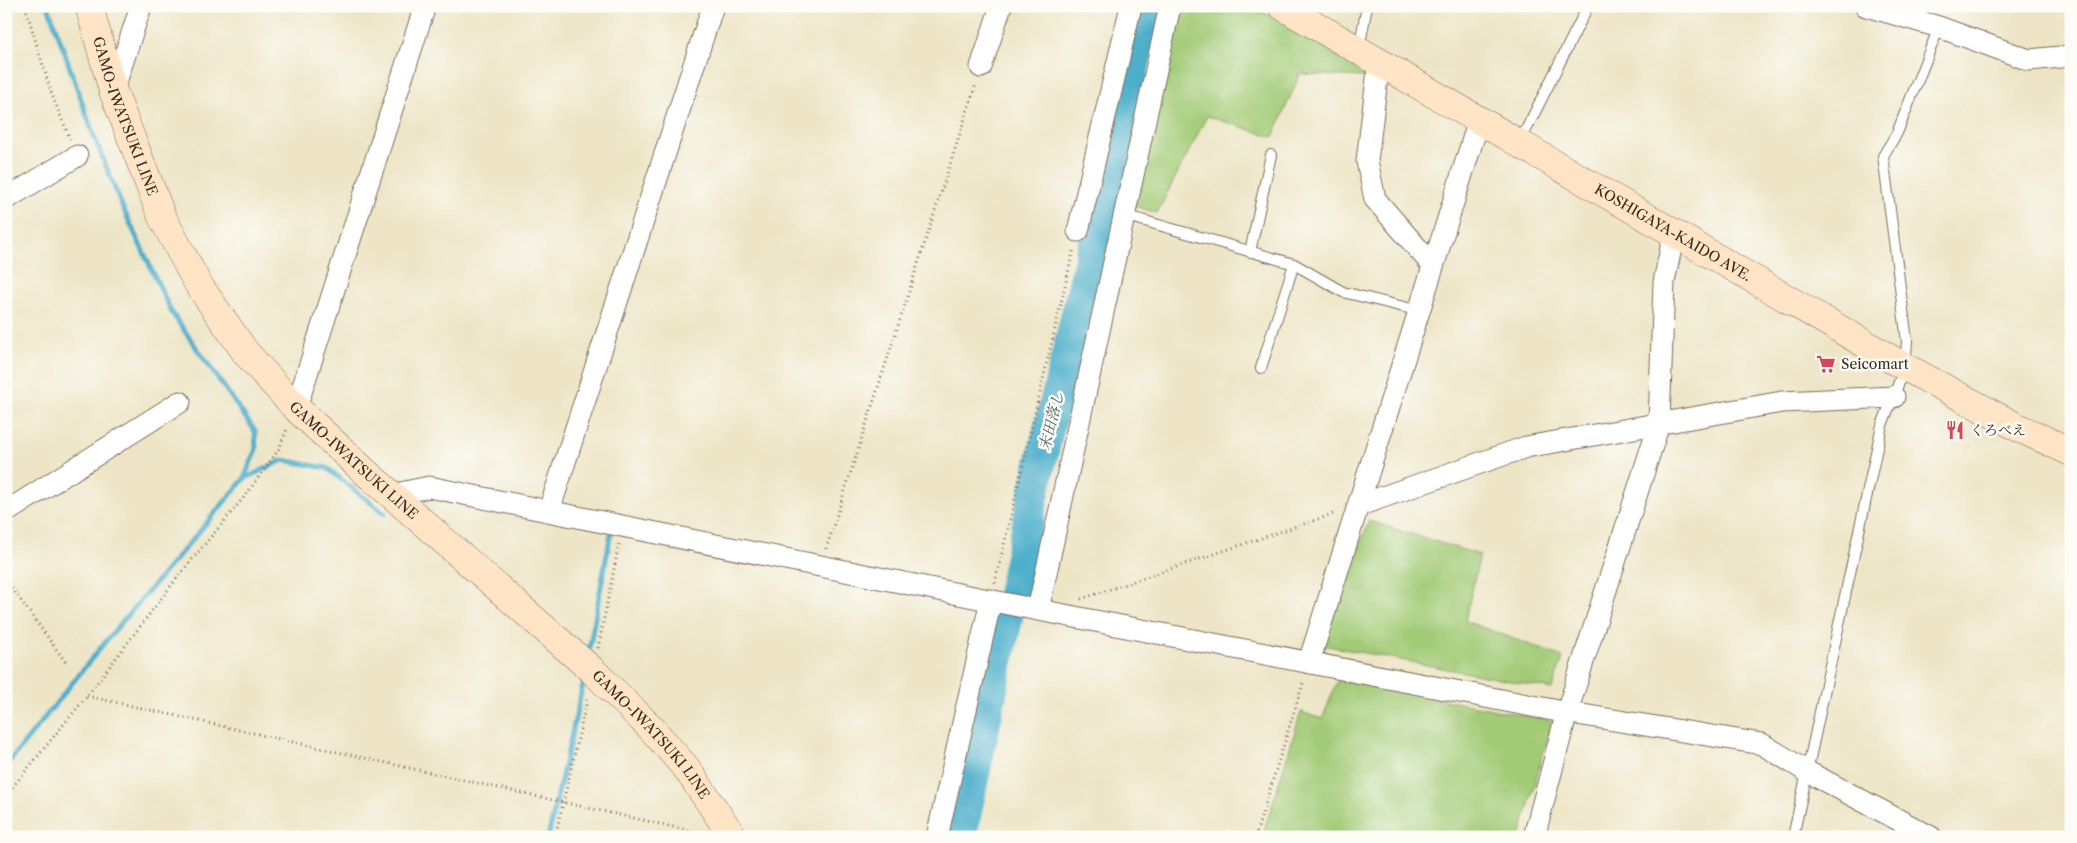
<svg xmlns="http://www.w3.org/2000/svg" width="2077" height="843" viewBox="0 0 2077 843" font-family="'Libre Caslon Text','Noto Serif JP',serif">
	<rect width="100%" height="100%" fill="#fdfcf7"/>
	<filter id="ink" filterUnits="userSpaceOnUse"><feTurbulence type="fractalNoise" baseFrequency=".02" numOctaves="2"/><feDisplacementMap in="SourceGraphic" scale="10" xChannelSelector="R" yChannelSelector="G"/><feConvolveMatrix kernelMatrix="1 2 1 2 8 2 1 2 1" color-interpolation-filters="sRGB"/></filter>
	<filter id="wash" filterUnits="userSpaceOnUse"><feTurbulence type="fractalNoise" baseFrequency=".0096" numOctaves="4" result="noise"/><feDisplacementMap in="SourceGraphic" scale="20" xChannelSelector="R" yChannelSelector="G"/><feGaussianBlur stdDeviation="1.12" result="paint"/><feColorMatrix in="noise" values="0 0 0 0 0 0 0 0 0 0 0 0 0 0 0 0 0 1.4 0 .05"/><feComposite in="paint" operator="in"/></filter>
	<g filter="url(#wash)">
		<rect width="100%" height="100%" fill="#ede5c6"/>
		<path fill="#a2cb76" stroke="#6e7a4a" d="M 1174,6 L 1253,6 L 1364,71 L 1363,77 L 1300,74 L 1273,137 L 1207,116 L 1157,213 L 1134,206 Z
			M 1369,521 L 1480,555 L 1465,621 L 1563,657 L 1552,689 L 1322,645 Z
			M 1338,679 L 1552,721 L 1520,837 L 1262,837 L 1301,712 L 1322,719 Z"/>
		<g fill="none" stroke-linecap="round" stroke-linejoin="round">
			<path stroke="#4caecb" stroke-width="5" d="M 244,479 L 283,460 L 327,468 L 385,514
				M 588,655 L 611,533
				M 6,766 L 105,642 L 244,479 L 256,449 L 255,431 L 172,313 L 122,206 L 94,136 L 48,6
				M 548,837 L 585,676"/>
			<path stroke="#4caecb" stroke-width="31" d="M 961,837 L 1040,465 L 1115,154 L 1147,6"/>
		</g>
	</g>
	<g filter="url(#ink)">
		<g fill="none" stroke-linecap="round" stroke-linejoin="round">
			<g stroke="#796b59" stroke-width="12">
				<path id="lane" d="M 1359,49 L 1367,6
					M 1520,142 L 1588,6
					M 1124,215 L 1294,264 L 1343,292 L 1420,311
					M 1250,252 L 1271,155
					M 1261,368 L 1294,264
					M 1793,837 L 1882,425 L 1905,367 L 1907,341 L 1883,156 L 1897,133 L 1939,27"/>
			</g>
			<g stroke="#796b59" stroke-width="23">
				<path id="street" d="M 1866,6 L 1939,27 L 2029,60 L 2071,56
					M 1379,62 L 1367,161 L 1375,199 L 1433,266
					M 981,67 L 1001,6
					M 113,91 L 141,6
					M 6,199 L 77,156
					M 1078,231 L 1131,6
					M 296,408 L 425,6
					M 391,495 L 429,487 L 1018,606 L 1558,711 L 1762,744 L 1806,771 L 1931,837
					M 1360,505 L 1526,447 L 1782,402 L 1894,397
					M 549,511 L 713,6
					M 6,512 L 180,402
					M 1038,610 L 1170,6
					M 1309,662 L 1479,120
					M 937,837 L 991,600
					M 1534,837 L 1567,712 L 1659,424 L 1664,282 L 1674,233"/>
			</g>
			<g stroke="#796b59" stroke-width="29">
				<g id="secondary">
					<path id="s1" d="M 89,6 L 113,91 L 162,217 L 198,284 L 246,353 L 296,408 L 363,470 L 593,671 L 651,728 L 687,769 L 733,837"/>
					<path id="s2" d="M 1282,6 L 1905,367 L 2017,427 L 2071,452"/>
				</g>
			</g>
			<path stroke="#796b59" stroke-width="3" stroke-dasharray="1 4" stroke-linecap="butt" d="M 25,6 L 52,95 L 70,139
				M 826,549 L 976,84
				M 6,580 L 67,664
				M 995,583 L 1074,248
				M 1081,599 L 1336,513
				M 598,648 L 619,544
				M 87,696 L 705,834
				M 6,795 L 87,696 L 180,574 L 245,496 L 279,449 L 287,429
				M 555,837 L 588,696
				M 1255,837 L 1304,680"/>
			<use href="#lane" stroke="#fff" stroke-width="10"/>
			<use href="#street" stroke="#fff" stroke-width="21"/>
			<use href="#secondary" stroke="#ffe4c6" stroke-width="28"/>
		</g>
	</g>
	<defs>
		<g id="supermarket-bare" transform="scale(1.5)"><path d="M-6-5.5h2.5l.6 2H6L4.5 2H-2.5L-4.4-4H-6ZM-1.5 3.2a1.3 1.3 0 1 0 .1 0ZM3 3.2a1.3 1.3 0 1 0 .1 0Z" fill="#d1495b" stroke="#fdfcf7" stroke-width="2.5" paint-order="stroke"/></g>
		<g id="restaurant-bare" transform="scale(1.5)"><path d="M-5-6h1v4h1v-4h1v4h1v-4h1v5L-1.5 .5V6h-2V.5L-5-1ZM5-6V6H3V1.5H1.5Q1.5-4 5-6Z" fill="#d1495b" stroke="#fdfcf7" stroke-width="2.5" paint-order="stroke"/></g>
	</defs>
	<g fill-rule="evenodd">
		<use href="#supermarket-bare" x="1826" y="364"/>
		<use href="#restaurant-bare" x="1955" y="430"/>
	</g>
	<g text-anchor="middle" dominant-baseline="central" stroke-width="5" stroke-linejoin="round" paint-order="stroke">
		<g font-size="14" fill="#3b2a1e" stroke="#fdfcf7">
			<text stroke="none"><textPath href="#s1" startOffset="116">GAMO-IWATSUKI LINE</textPath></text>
			<text stroke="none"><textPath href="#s2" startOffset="452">KOSHIGAYA-KAIDO AVE.</textPath></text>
			<text stroke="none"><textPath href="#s1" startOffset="536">GAMO-IWATSUKI LINE</textPath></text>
			<text stroke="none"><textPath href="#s1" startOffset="941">GAMO-IWATSUKI LINE</textPath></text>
		</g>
		<g font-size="14" fill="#3b2a1e" stroke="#fdfcf7" text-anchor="start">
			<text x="1841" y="364">Seicomart</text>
			<text x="1970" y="430">くろべえ</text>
		</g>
		<g font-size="15" font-style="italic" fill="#425f63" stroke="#fdfcf7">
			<text transform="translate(1051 421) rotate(-76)">末田落し</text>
		</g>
	</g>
	<rect width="2077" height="843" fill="none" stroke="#fdfcf7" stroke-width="25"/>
</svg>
